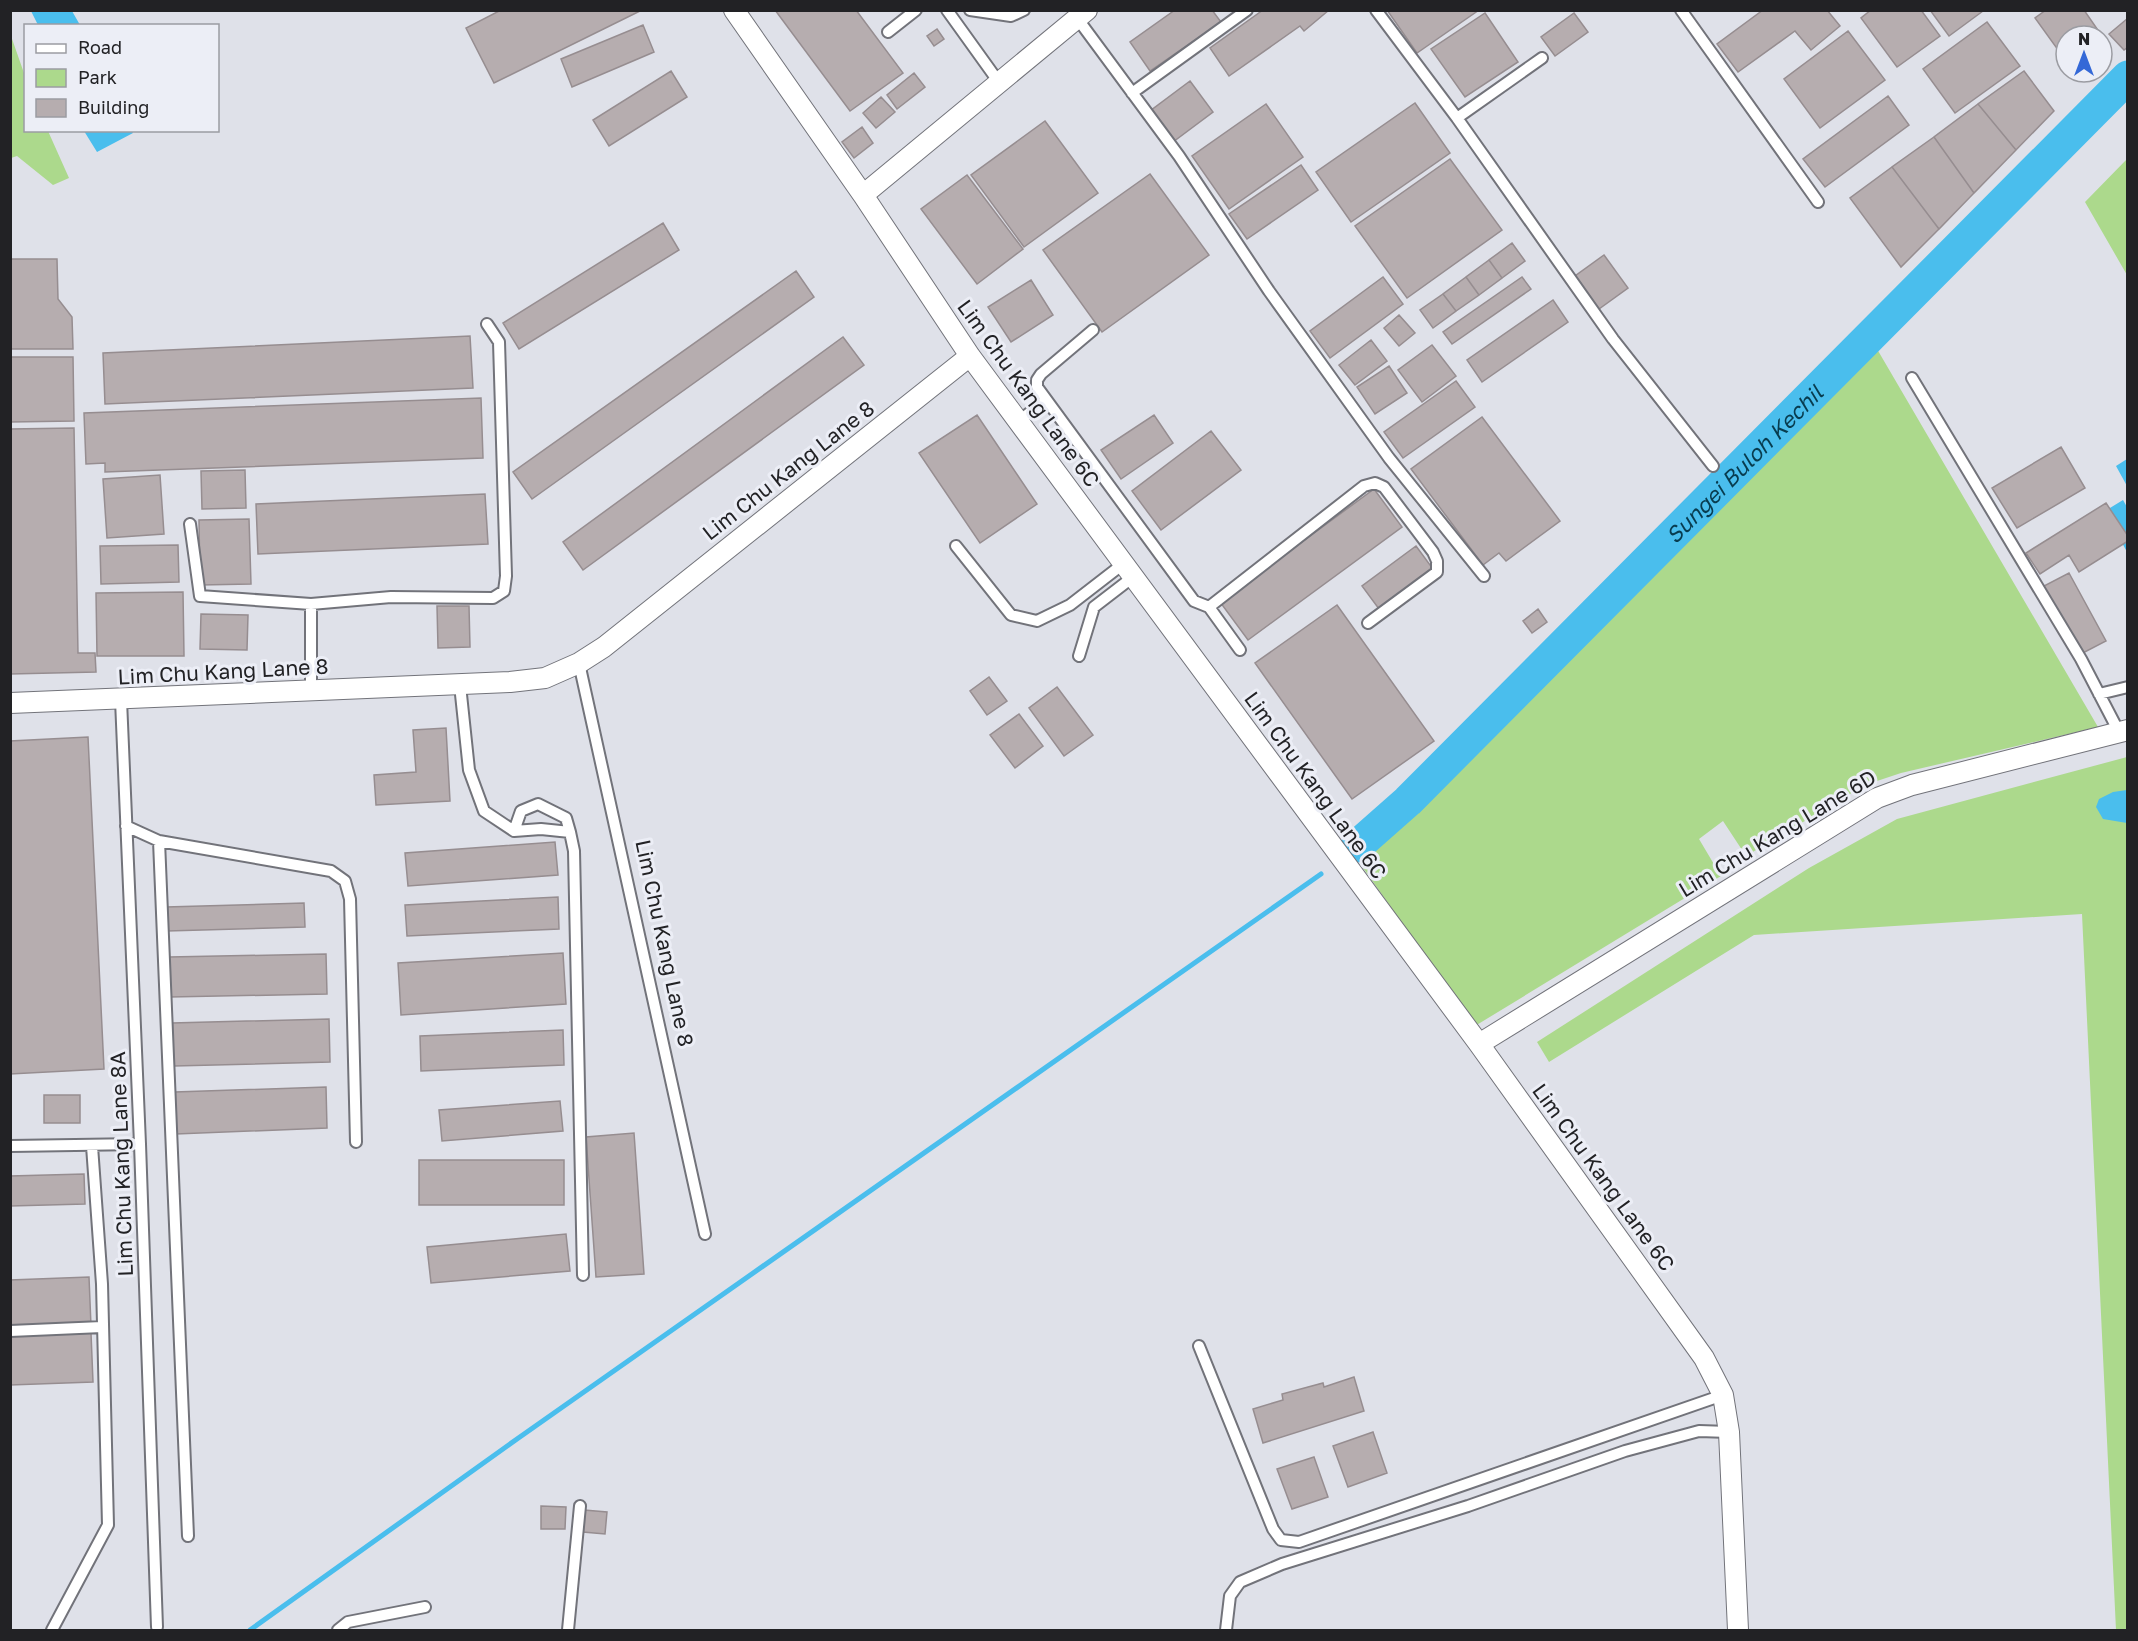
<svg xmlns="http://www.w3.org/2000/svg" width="2138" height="1641" viewBox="0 0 2138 1641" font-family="'Golos Text',sans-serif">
	<rect width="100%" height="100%" fill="#dfe1e9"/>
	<path fill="#acd98c" d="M 11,36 L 25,76 L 26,130 L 48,131 L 69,178 L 53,185 L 17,156 L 11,158 Z
		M 2127,159 L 2128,159 L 2127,275 L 2085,202 Z
		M 1877,349 L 2098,727 L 1901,773 L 1865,785 L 1746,856 L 1723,821 L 1699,839 L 1721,876 L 1475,1026 L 1361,865 Z
		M 2127,757 L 2127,1630 L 2116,1630 L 2082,914 L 1754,935 L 1549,1062 L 1537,1042 L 1809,868 L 1897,819 Z"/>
	<path fill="#4abeed" d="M 31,11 L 72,11 L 80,25 L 38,25 Z
		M 84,131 L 132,131 L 133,133 L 97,152 Z
		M 2127,459 L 2127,486 L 2116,466 Z
		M 2123,500 L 2127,507 L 2127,552 L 2105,511 Z
		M 2127,790 L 2127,823 L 2103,819 L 2096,807 L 2099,799 L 2113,792 Z"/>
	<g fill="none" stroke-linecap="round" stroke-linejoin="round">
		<path stroke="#4abeed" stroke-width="5" d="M 250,1630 L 517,1439 L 1321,874"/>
		<path stroke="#4abeed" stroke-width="33" id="s1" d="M 1357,846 L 1408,801 L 2128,77"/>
	</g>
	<path fill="#b6adaf" stroke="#968d90" stroke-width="1.5" d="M 501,10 L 642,10 L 494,83 L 466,28 Z
		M 775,10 L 856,10 L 903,73 L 850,111 Z
		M 1175,10 L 1212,10 L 1221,22 L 1150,71 L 1130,42 Z
		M 1263,10 L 1329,10 L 1304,31 L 1300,26 L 1229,76 L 1210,48 Z
		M 1387,10 L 1479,10 L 1417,53 Z
		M 1763,10 L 1827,10 L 1840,26 L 1811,50 L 1795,31 L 1738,72 L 1717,44 Z
		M 1871,10 L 1921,10 L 1940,36 L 1897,67 L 1861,18 Z
		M 1930,10 L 1982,10 L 1983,11 L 1949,36 Z
		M 2046,10 L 2084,10 L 2102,36 L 2066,36 L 2066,61 L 2035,18 Z
		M 1485,13 L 1518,62 L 1465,97 L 1431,49 Z
		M 1574,13 L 1588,32 L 1555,56 L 1541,37 Z
		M 2128,18 L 2128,47 L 2124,50 L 2109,34 Z
		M 1987,22 L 2020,66 L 1955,113 L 1923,69 Z
		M 643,25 L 654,52 L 572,87 L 561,59 Z
		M 937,29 L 944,39 L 934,46 L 927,36 Z
		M 1848,31 L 1885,80 L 1820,128 L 1784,79 Z
		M 671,71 L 687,97 L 609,146 L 593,120 Z
		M 2024,71 L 2054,111 L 2016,150 L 1978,104 Z
		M 914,73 L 925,87 L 897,109 L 887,95 Z
		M 1190,81 L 1213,112 L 1173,142 L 1150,111 Z
		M 1888,96 L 1909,125 L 1825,187 L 1803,159 Z
		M 881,97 L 895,112 L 876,128 L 863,113 Z
		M 1415,103 L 1450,153 L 1351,222 L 1316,172 Z
		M 1266,104 L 1303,157 L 1229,209 L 1192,156 Z
		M 1978,104 L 2016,150 L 1974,193 L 1934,137 Z
		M 1045,121 L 1098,193 L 1024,247 L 971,175 Z
		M 862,127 L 873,143 L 854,158 L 842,142 Z
		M 1934,137 L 1974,193 L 1939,229 L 1892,167 Z
		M 1450,159 L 1502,230 L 1407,298 L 1355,226 Z
		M 1301,165 L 1318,190 L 1247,239 L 1229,214 Z
		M 1892,167 L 1939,229 L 1901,267 L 1850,198 Z
		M 1150,174 L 1209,255 L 1102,332 L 1043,250 Z
		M 967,175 L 1023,249 L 977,284 L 921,209 Z
		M 663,223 L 679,250 L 519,349 L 503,323 Z
		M 1512,243 L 1525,261 L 1502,278 L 1489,260 Z
		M 1604,255 L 1628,288 L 1599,309 L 1575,276 Z
		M 10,259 L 57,259 L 58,299 L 72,317 L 73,349 L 10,349 Z
		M 1489,260 L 1502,278 L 1479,295 L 1466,277 Z
		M 796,271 L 814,297 L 532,499 L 513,472 Z
		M 1383,277 L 1403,304 L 1330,358 L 1310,331 Z
		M 1466,277 L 1479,295 L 1456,311 L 1443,294 Z
		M 1522,277 L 1531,289 L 1452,344 L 1443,332 Z
		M 1031,280 L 1053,315 L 1011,342 L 988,307 Z
		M 1443,294 L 1456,311 L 1433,328 L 1420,310 Z
		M 1553,300 L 1568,322 L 1482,382 L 1467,360 Z
		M 1399,315 L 1415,333 L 1399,346 L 1384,328 Z
		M 470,336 L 473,388 L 105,404 L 103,353 Z
		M 843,337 L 864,365 L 583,570 L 563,542 Z
		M 1371,340 L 1387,361 L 1355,385 L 1339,365 Z
		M 1432,345 L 1456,376 L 1422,402 L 1398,370 Z
		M 10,357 L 73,357 L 74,421 L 10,422 Z
		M 1389,366 L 1407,393 L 1375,414 L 1357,387 Z
		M 1456,381 L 1475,407 L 1403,458 L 1384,432 Z
		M 481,398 L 483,458 L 105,472 L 105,463 L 86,464 L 84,413 Z
		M 977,415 L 1037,504 L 980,543 L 919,453 Z
		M 1154,415 L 1173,443 L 1121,479 L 1101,450 Z
		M 1482,417 L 1560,521 L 1506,561 L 1499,553 L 1483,565 L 1411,469 Z
		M 74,428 L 78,653 L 95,653 L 96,672 L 10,674 L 10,429 Z
		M 1211,431 L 1241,470 L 1161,530 L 1132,491 Z
		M 2061,447 L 2085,488 L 2017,528 L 1992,488 Z
		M 245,470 L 246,508 L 202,509 L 201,471 Z
		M 160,475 L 164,534 L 107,538 L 103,479 Z
		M 1374,489 L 1402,527 L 1248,640 L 1220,602 Z
		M 485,494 L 488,544 L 258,554 L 256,504 Z
		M 2106,503 L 2128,536 L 2128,541 L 2079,572 L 2069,555 L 2040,574 L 2026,553 Z
		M 249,519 L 251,584 L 200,585 L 199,520 Z
		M 178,545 L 179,582 L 101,584 L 100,546 Z
		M 1416,546 L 1433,569 L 1379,609 L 1362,586 Z
		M 2069,573 L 2106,641 L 2079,655 L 2042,587 Z
		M 183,592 L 184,656 L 97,656 L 96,593 Z
		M 1337,605 L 1434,741 L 1352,799 L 1255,663 Z
		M 437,606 L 469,606 L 470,647 L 438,648 Z
		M 1538,609 L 1547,622 L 1532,633 L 1523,621 Z
		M 201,614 L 248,615 L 247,650 L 200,649 Z
		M 989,677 L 1007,701 L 987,715 L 970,691 Z
		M 1057,687 L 1093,735 L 1064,756 L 1029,708 Z
		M 1019,714 L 1043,746 L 1015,768 L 990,735 Z
		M 446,728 L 450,801 L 376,805 L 374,775 L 416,772 L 413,730 Z
		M 88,737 L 104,1069 L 10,1074 L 10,741 Z
		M 555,842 L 558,875 L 408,886 L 405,853 Z
		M 558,897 L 559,929 L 407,936 L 405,905 Z
		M 304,903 L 305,927 L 167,931 L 166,907 Z
		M 563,953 L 566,1004 L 401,1015 L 398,963 Z
		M 326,954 L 327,994 L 170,997 L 169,957 Z
		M 329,1019 L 330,1062 L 174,1066 L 172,1023 Z
		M 563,1030 L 564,1065 L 421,1071 L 420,1036 Z
		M 326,1087 L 327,1128 L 176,1134 L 175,1092 Z
		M 44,1095 L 80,1095 L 80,1123 L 44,1123 Z
		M 560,1101 L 563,1131 L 442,1141 L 439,1110 Z
		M 634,1133 L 644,1274 L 596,1277 L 586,1137 Z
		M 419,1160 L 564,1160 L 564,1205 L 419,1205 Z
		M 84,1174 L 85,1204 L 10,1206 L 10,1176 Z
		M 566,1234 L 570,1271 L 431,1283 L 427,1247 Z
		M 89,1277 L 91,1326 L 10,1329 L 10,1280 Z
		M 91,1333 L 93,1382 L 10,1385 L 10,1336 Z
		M 1354,1377 L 1364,1411 L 1263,1443 L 1253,1409 L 1283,1400 L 1282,1394 L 1323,1383 L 1324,1387 Z
		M 1373,1432 L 1387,1473 L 1348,1487 L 1333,1446 Z
		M 1314,1457 L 1328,1497 L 1292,1509 L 1277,1469 Z
		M 541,1506 L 566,1507 L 565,1529 L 541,1529 Z
		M 584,1510 L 607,1512 L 605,1534 L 583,1532 Z"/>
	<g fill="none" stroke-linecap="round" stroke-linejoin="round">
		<g stroke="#72737a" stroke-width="14">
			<path id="service" d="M 947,10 L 998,81
				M 970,10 L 1011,16 L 1024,10
				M 1376,10 L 1457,118 L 1613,339 L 1713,466
				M 1681,10 L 1818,202
				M 1077,18 L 1179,156 L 1269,291 L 1389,458 L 1484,576
				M 888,32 L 916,10
				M 1132,93 L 1247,10
				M 1457,118 L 1542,58
				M 1093,330 L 1041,374 L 1037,380 L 1037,387 L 1194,601 L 1209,607 L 1240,650
				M 1912,378 L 2081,659 L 2119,732
				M 1019,421 L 1046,400
				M 190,524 L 200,596 L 311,604 L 391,597 L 493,598 L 504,591 L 506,576 L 499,342 L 487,324
				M 956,546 L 1011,615 L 1037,621 L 1070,605 L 1123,564
				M 311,604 L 311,691
				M 1209,607 L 1364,486 L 1375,483 L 1384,487 L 1433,552 L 1437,561 L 1437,572 L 1368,623
				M 1079,656 L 1094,607 L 1133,577
				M 579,663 L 705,1234
				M 460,685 L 469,770 L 484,811 L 514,831 L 541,829 L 570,832 L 574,851 L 583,1275
				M 2099,694 L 2128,687
				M 121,700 L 140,1144 L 157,1627
				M 126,826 L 159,841 L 331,871 L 345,881 L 350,899 L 356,1142
				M 514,831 L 521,811 L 538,804 L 566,818 L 570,832
				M 159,841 L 188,1536
				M 10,1146 L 140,1144
				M 10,1331 L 102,1327
				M 1199,1346 L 1273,1529 L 1281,1540 L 1299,1542 L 1723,1395
				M 52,1630 L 108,1525 L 102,1284 L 92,1146
				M 338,1630 L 348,1622 L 425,1607
				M 568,1630 L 580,1506
				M 1226,1630 L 1230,1596 L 1240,1582 L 1282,1564 L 1468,1506 L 1625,1451 L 1699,1431 L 1729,1432"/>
		</g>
		<g stroke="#72737a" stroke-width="22">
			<path id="minor" d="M 734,10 L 863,195 L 970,356 L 1479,1044 L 1704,1358 L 1723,1395 L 1729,1432 L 1738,1630
				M 863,195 L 1087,10
				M 10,703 L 510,682 L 545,678 L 579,663 L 604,647 L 970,356
				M 1479,1044 L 1877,798 L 1912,785 L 2128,730"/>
		</g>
		<use href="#service" stroke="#fff" stroke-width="10"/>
		<use href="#minor" stroke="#fff" stroke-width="20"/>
	</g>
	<g text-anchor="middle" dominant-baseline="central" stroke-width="6" stroke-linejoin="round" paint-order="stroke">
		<g font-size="21" fill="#222225" stroke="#eceef6">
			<text transform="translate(1029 393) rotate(54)">Lim Chu Kang Lane 6C</text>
			<text transform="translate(788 470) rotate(-38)">Lim Chu Kang Lane 8</text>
			<text transform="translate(223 671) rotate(-3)">Lim Chu Kang Lane 8</text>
			<text transform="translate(1316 785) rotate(54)">Lim Chu Kang Lane 6C</text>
			<text transform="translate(1777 833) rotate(-31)">Lim Chu Kang Lane 6D</text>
			<text transform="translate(665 943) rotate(78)">Lim Chu Kang Lane 8</text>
			<text transform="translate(121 1164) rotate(-92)">Lim Chu Kang Lane 8A</text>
			<text transform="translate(1604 1177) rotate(54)">Lim Chu Kang Lane 6C</text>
		</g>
		<g font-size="22" font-style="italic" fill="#083c4f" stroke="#eceef6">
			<text stroke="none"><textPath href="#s1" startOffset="544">Sungei Buloh Kechil</textPath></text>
		</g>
	</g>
	<rect width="2138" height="1641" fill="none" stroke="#222225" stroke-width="24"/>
	<rect x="24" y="24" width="195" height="108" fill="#eceef6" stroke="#9b9ca2" stroke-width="1.5"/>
	<rect x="36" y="44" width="30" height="9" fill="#ffffff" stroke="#9b9ca2" stroke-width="1.5"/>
	<text x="78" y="54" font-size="18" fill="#222225">Road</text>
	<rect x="36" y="69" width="30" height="18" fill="#acd98c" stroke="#9b9ca2" stroke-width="1.5"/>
	<text x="78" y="84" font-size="18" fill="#222225">Park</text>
	<rect x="36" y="99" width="30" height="18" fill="#b6adaf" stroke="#9b9ca2" stroke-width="1.5"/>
	<text x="78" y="114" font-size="18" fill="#222225">Building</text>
	<g transform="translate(2084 54)"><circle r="28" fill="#eceef6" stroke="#9b9ca2" stroke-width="1.5"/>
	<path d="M0-4.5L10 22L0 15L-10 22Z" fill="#3468d7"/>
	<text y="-9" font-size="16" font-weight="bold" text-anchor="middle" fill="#222225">N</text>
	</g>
</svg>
